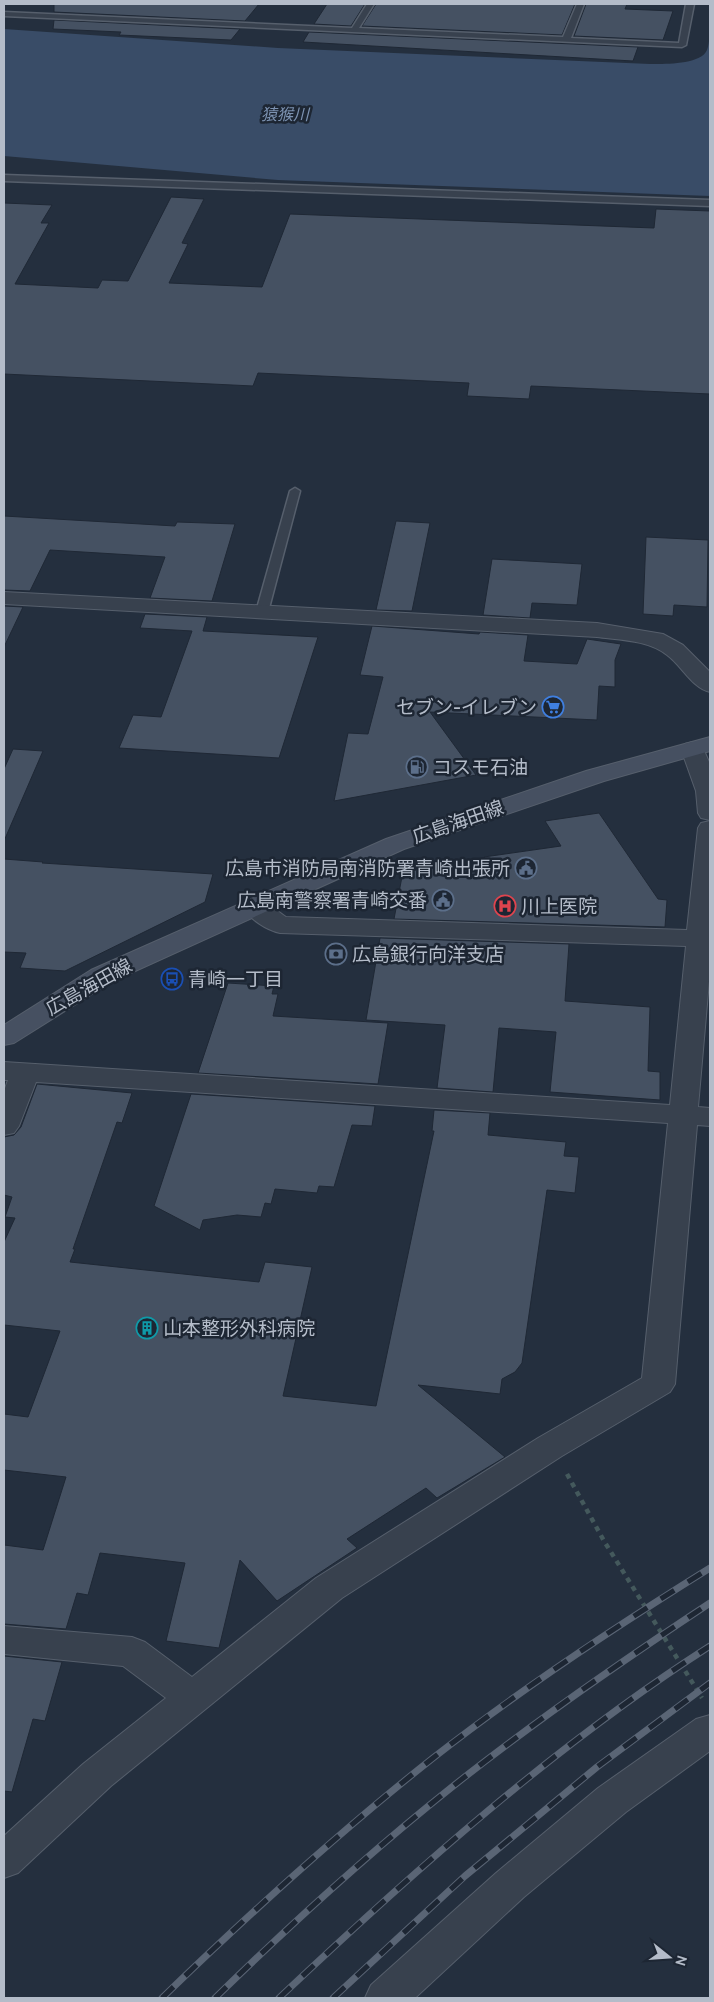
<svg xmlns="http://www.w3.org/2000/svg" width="714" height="2002" viewBox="0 0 714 2002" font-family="Cabin,'Noto Sans JP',sans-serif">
	<rect width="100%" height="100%" fill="#242f3e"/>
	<path fill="#394c67" d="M 710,26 L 710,196 L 278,180 L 4,156 L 4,29 L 278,48 L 650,64 C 663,64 701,65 707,50 C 710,43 709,33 710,26 Z"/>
	<path fill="#455162" stroke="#1f2835" d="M 54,4 L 259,4 L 245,21 L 54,12 Z
		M 327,4 L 365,4 L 351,26 L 314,24 Z
		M 376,4 L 575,4 L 562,35 L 362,26 Z
		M 586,4 L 627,4 L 625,9 L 673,11 L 663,40 L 574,36 Z
		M 54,20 L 240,29 L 231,40 L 119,35 L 121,32 L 53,29 Z
		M 309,32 L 638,47 L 633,61 L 303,42 Z
		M 171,197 L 204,199 L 182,243 L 188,244 L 169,283 L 262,287 L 290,214 L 654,228 L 656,209 L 710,211 L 710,394 L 531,386 L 529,399 L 467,396 L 469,383 L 258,373 L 253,386 L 4,374 L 4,203 L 52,205 L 41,223 L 49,223 L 15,284 L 98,288 L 102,280 L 128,281 Z
		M 4,516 L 175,526 L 177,522 L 235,524 L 212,601 L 150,598 L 165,557 L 50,550 L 30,591 L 4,590 Z
		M 396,521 L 430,523 L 412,611 L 376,610 Z
		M 646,537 L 708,540 L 707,607 L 674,605 L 673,616 L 643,614 Z
		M 492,559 L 582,564 L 577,605 L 532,603 L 530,618 L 483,615 Z
		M 4,606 L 23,607 L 4,647 Z
		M 145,614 L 207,617 L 203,631 L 318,637 L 279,758 L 119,748 L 133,715 L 161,717 L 192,631 L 140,628 Z
		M 372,626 L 479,634 L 480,632 L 528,635 L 524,661 L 577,664 L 587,639 L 621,644 L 615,660 L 615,687 L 599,686 L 597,720 L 430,712 L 476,775 L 334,801 L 348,733 L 368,734 L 383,677 L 360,675 Z
		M 13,749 L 43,751 L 4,841 L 4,769 Z
		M 599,813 L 658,899 L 667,900 L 665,927 L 394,919 L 404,866 L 492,871 L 484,857 L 561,846 L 545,821 Z
		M 4,859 L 43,862 L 42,863 L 213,874 L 205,902 L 65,971 L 20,968 L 26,953 L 4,952 Z
		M 380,938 L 569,944 L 565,1001 L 650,1007 L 648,1071 L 660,1072 L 660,1100 L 550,1092 L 556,1032 L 499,1028 L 493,1092 L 437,1088 L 445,1025 L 366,1020 Z
		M 228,983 L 274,986 L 272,994 L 278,994 L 273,1016 L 388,1023 L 378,1084 L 198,1073 Z
		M 37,1084 L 132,1093 L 122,1123 L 117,1122 L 73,1249 L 75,1249 L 70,1262 L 259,1282 L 265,1262 L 312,1267 L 283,1396 L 376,1406 L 434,1131 L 432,1131 L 434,1110 L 490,1113 L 488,1135 L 566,1142 L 564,1156 L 579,1157 L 575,1193 L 547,1190 L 522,1363 L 515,1372 L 502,1379 L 500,1394 L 418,1385 L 505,1457 L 437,1498 L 426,1488 L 347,1539 L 357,1548 L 277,1601 L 240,1560 L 219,1648 L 166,1641 L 185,1563 L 100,1553 L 88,1595 L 77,1593 L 66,1629 L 4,1624 L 4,1545 L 43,1550 L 66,1477 L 4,1470 L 4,1414 L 28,1417 L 60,1331 L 4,1325 L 4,1242 L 15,1218 L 5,1217 L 12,1197 L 4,1195 L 4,1137 L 14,1135 L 21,1127 Z
		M 191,1094 L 375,1106 L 372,1126 L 352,1125 L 334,1187 L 319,1186 L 317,1193 L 275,1189 L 271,1204 L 265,1203 L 261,1217 L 237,1215 L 203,1220 L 200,1230 L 154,1206 Z
		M 4,1656 L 62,1662 L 45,1721 L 33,1719 L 12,1792 L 4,1791 Z"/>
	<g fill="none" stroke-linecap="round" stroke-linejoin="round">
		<g stroke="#565f6c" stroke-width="3">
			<path id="service" d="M 367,4 L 374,4 L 359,28 L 563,37 L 577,4 L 584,4 L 571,38 L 679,43 L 686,4 L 694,4 L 686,45 L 682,47 L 4,16 L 4,12 L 352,28 Z
				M 4,175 L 710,200 L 710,206 L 4,181 Z
				M 295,488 L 300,491 L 268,612 L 262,616 L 258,615 L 256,612 L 290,491 Z"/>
		</g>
		<g stroke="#565f6c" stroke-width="2">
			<path id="minor" d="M 693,742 L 701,744 L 710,764 L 710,820 L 701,818 L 698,813 L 696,791 L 681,749 L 685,744 Z
				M 710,821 L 710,970 L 698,1107 L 710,1108 L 710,1126 L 697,1125 L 675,1384 L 670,1392 L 562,1456 L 342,1598 L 111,1786 L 18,1873 L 4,1878 L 4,1836 L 83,1764 L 166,1698 L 123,1666 L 4,1654 L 4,1626 L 132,1637 L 145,1642 L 192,1677 L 316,1578 L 538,1438 L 642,1378 L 668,1123 L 36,1082 L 19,1126 L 14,1133 L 4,1135 L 4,1091 L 8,1080 L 4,1080 L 4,1062 L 670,1105 L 686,946 L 280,933 C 266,930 250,919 242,907 L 246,901 C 263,897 273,908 286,917 L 687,930 L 698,828 L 701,823 Z
				M 710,1715 L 710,1751 L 626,1812 L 524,1897 L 415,1998 L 365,1998 L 371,1985 L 496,1873 L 598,1788 L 696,1719 Z"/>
		</g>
		<g stroke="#565f6c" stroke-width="2">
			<path id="tertiary" d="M 4,592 L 597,623 L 663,634 L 683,645 L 710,672 L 710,692 C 692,688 682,666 667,655 C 648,640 620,640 597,637 L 4,604 Z"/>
		</g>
		<g stroke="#565f6c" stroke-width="2">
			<path id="secondary" d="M 710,737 L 710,751 L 604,781 L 404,849 L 111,982 L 14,1043 L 4,1045 L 4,1025 L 91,970 L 386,839 L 586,771 Z"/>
		</g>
		<path stroke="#44595c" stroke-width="4.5" stroke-dasharray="5 5" stroke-linecap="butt" d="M 567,1474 L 604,1541 L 702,1698"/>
		<use href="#service" fill="#38414e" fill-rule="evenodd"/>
		<use href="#minor" fill="#38414e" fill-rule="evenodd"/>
		<use href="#tertiary" fill="#38414e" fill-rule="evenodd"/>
		<use href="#secondary" fill="#465061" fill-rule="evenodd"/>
		<g stroke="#5a6575" stroke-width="7">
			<path id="rail" d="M 162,1998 C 249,1914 338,1833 433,1758 C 521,1689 615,1627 710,1568
				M 215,1998 C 291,1924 369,1853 452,1787 C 535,1721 622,1661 710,1603
				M 279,1998 C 414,1871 554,1746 710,1646
				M 333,1998 L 465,1876 L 597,1767 L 710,1683"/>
		</g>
		<use href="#rail" stroke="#1d2633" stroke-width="5" stroke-dasharray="16" stroke-linecap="butt"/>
	</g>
	<defs>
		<g id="supermarket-ring" transform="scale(1.125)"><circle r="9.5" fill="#1d2633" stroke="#3f7fe0" stroke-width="1.5"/><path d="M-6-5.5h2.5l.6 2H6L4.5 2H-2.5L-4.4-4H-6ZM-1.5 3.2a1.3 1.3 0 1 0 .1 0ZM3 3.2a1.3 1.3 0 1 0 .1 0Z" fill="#3f7fe0"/></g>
		<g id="fuel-ring" transform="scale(1.125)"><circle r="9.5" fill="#1d2633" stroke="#5c6f8a" stroke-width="1.5"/><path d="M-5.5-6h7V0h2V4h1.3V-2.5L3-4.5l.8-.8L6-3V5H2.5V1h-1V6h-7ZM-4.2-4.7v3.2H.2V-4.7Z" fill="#5c6f8a"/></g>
		<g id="civic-ring" transform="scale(1.125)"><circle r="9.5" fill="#1d2633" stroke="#5c6f8a" stroke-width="1.5"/><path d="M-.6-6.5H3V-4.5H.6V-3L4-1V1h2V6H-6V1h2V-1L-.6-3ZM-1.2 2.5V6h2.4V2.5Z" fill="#5c6f8a"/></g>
		<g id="hospital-ring" transform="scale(1.125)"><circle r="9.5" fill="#1d2633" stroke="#e0444e" stroke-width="1.5"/><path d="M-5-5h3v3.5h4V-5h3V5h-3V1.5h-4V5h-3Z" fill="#e0444e"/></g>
		<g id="bank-ring" transform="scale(1.125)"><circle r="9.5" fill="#1d2633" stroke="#5c6f8a" stroke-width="1.5"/><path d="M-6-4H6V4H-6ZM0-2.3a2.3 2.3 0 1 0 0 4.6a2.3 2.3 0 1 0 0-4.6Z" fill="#5c6f8a"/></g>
		<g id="bus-ring" transform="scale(1.125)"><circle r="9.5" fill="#1d2633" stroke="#1a4fb4" stroke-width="1.5"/><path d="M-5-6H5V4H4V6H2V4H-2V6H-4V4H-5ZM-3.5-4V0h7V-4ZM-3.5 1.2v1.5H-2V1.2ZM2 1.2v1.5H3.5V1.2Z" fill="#1a4fb4"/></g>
		<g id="building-ring" transform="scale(1.125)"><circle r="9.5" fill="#1d2633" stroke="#0f9aa8" stroke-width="1.5"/><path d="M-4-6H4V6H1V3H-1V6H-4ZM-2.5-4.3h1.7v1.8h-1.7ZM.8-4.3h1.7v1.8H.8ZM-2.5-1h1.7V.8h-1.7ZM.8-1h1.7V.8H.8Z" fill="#0f9aa8"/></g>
	</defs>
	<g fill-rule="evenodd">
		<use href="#supermarket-ring" x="553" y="707"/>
		<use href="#fuel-ring" x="417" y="767"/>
		<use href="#civic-ring" x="526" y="868"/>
		<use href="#civic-ring" x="443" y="900"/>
		<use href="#hospital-ring" x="505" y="906"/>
		<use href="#bank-ring" x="336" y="954"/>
		<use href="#bus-ring" x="172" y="979"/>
		<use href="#building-ring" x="147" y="1328"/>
	</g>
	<g text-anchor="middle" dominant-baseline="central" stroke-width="5" stroke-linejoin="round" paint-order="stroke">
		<g font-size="16" font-style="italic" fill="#7c92b1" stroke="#1d2633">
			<text x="285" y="114">猿猴川</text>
		</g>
		<g font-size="19" fill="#b4bcc9" stroke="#1d2633" text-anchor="start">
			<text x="537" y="707" text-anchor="end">セブン-イレブン</text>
			<text x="433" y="767">コスモ石油</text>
			<text x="510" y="868" text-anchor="end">広島市消防局南消防署青崎出張所</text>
			<text x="427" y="900" text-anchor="end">広島南警察署青崎交番</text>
			<text x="521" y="906">川上医院</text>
			<text x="352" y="954">広島銀行向洋支店</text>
			<text x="188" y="979">青崎一丁目</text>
			<text x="163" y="1328">山本整形外科病院</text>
		</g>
		<g font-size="19" fill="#b4bcc9" stroke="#1d2633">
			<text transform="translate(458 822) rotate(-19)">広島海田線</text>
			<text transform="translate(89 987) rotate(-29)">広島海田線</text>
		</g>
	</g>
	<rect width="714" height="2002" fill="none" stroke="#b4bcc9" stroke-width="10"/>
	<g transform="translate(669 1957) rotate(107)" stroke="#1d2633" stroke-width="4" paint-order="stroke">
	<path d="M0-4L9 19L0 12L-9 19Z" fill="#b4bcc9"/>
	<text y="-8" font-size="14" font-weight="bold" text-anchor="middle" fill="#b4bcc9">N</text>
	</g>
</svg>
